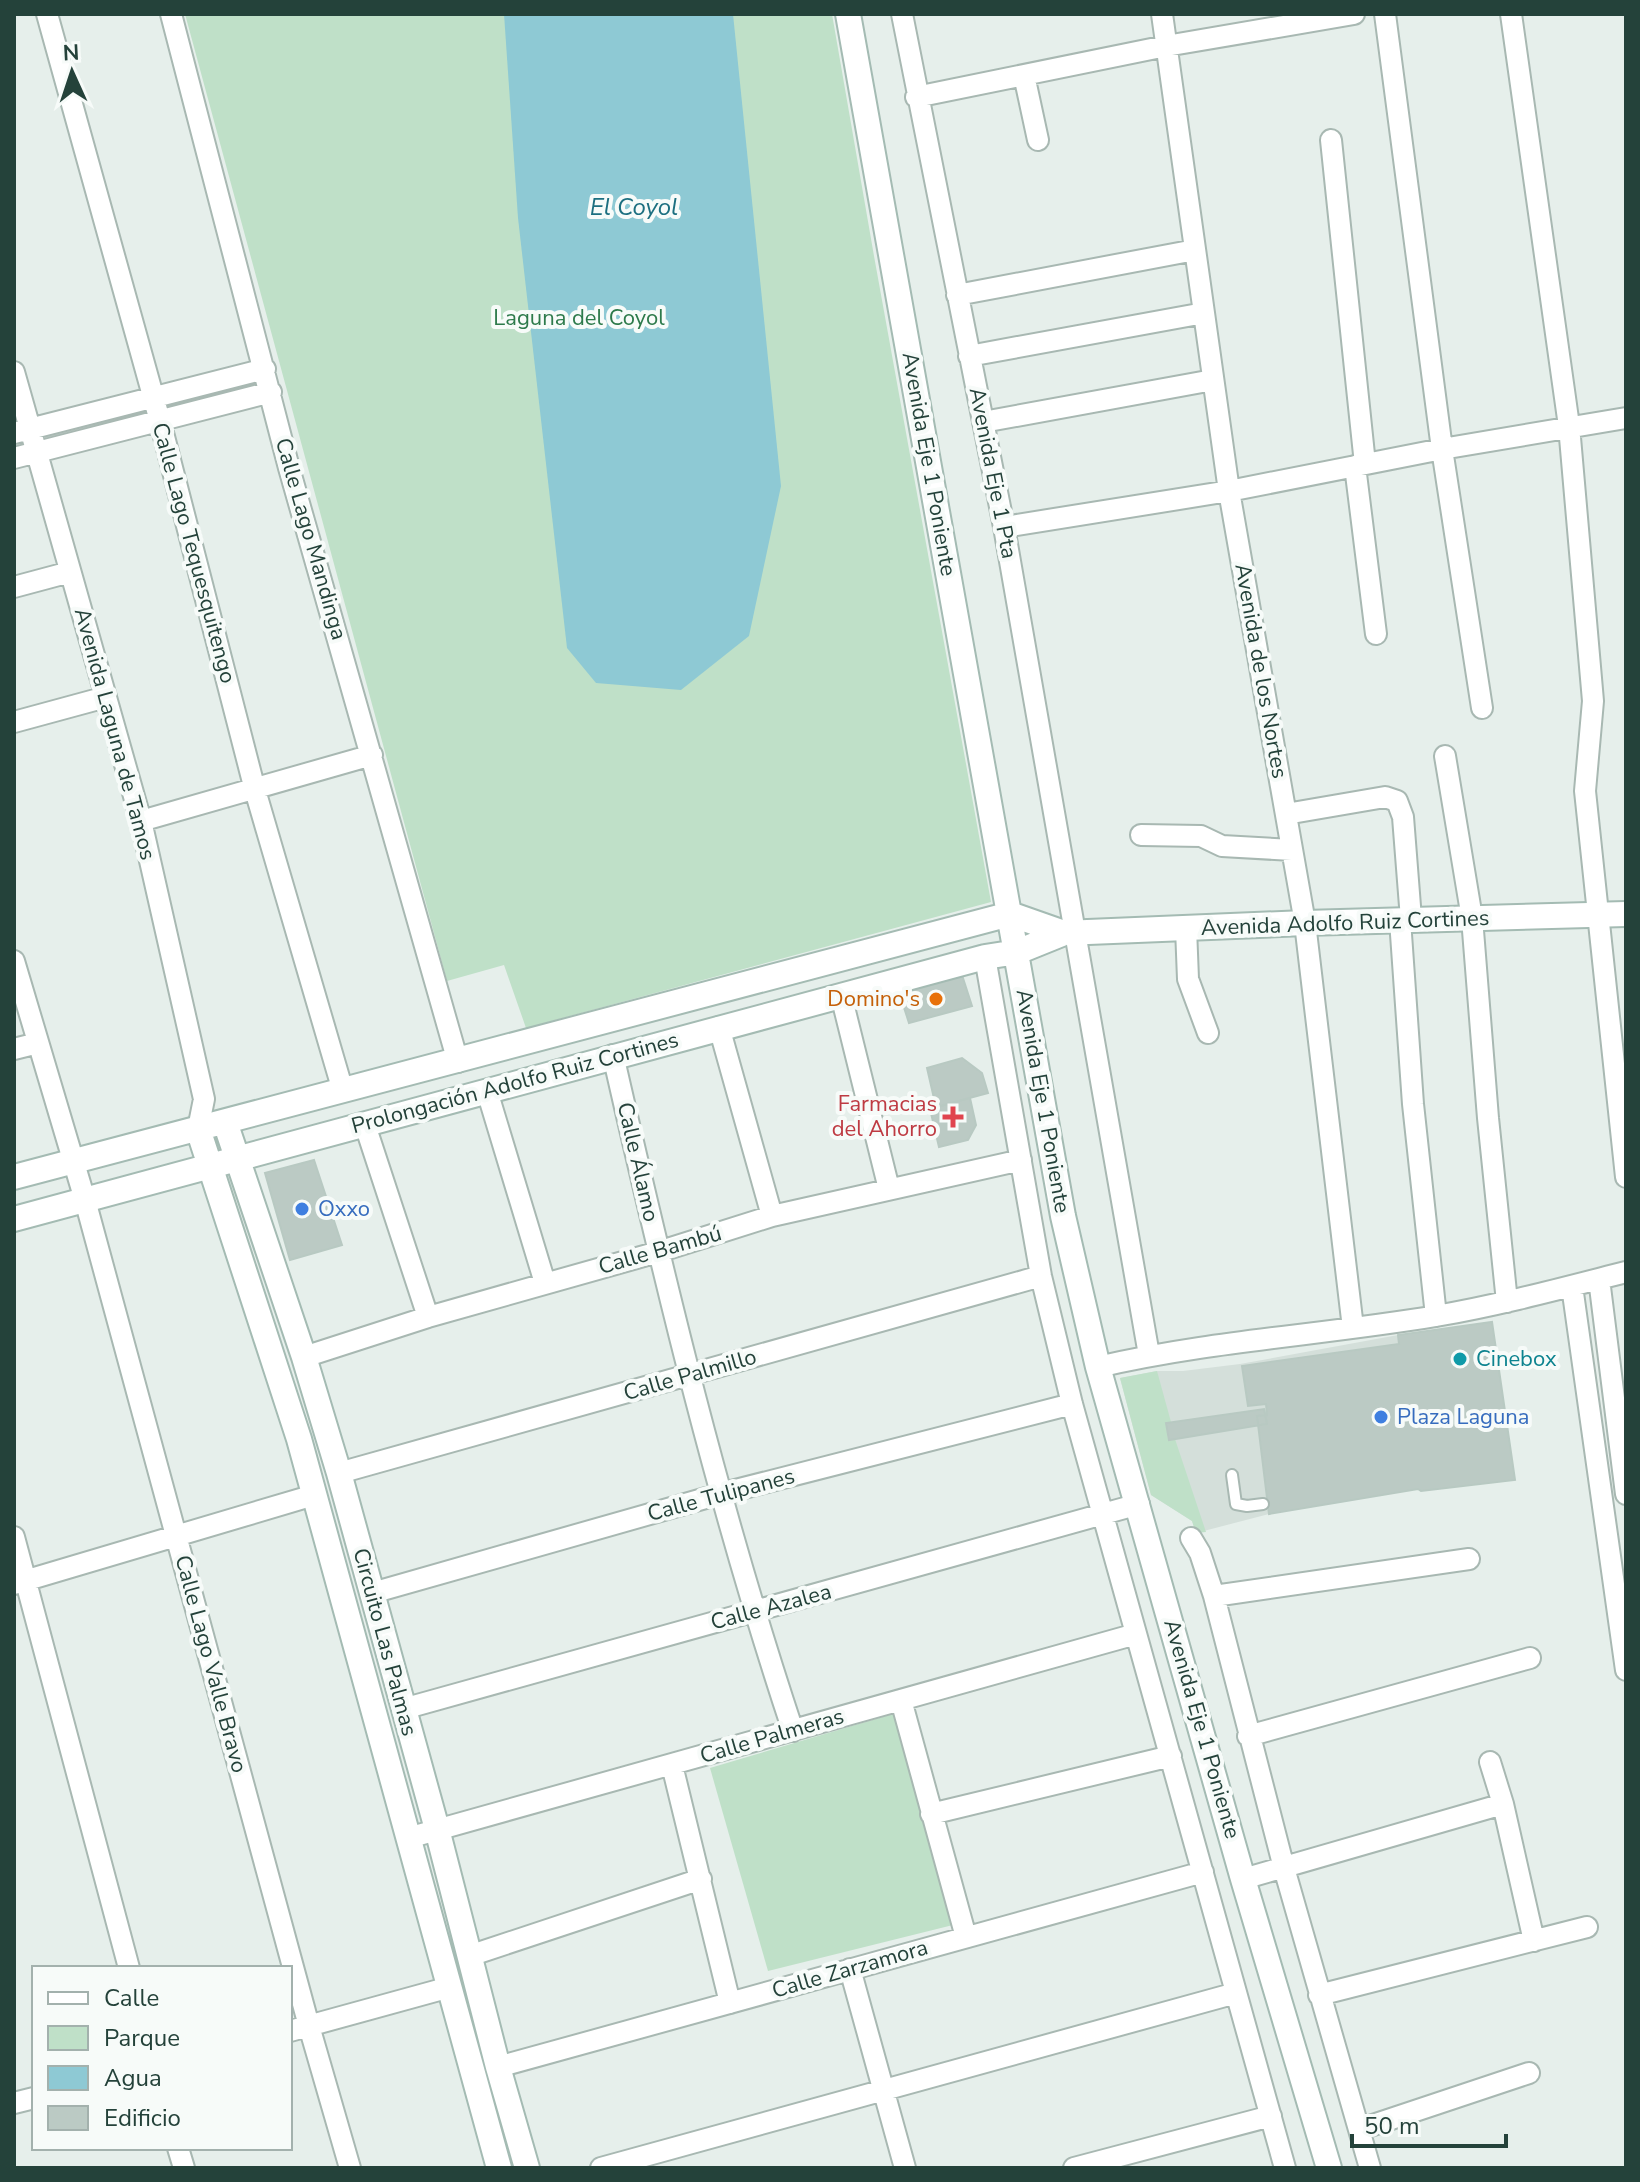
<svg xmlns="http://www.w3.org/2000/svg" width="1640" height="2182" viewBox="0 0 1640 2182" font-family="'Nunito Sans',sans-serif">
	<rect width="100%" height="100%" fill="#e6efeb"/>
	<path fill="#d4dfda" d="M 1492,1322 L 1515,1480 L 1421,1491 L 1418,1489 L 1269,1514 L 1196,1533 L 1192,1521 L 1151,1495 L 1120,1378 L 1157,1371 L 1183,1371 L 1240,1364 L 1398,1335 Z"/>
	<path fill="#bfe0c8" d="M 185,14 L 832,14 L 874,256 L 991,902 L 526,1028 L 504,965 L 447,981 Z
		M 1157,1371 L 1171,1422 L 1166,1424 L 1168,1439 L 1175,1439 L 1206,1532 L 1196,1533 L 1192,1521 L 1151,1495 L 1120,1378 Z
		M 896,1713 L 953,1925 L 768,1971 L 710,1768 Z"/>
	<path fill="#8ec9d4" d="M 504,14 L 733,14 L 781,486 L 749,636 L 681,690 L 596,683 L 567,648 L 518,218 Z"/>
	<path fill="#bbcac4" stroke="#b8c9c2" stroke-width="2" d="M 962,975 L 972,1006 L 909,1023 L 899,992 Z
		M 962,1058 L 982,1073 L 988,1093 L 936,1107 L 927,1068 Z
		M 970,1098 L 976,1125 L 968,1140 L 939,1147 L 930,1109 Z
		M 314,1160 L 342,1245 L 290,1260 L 265,1173 Z
		M 1492,1322 L 1515,1480 L 1421,1491 L 1418,1489 L 1269,1514 L 1257,1416 L 1267,1415 L 1266,1404 L 1248,1406 L 1242,1366 L 1399,1344 L 1398,1335 Z
		M 1264,1409 L 1267,1424 L 1169,1440 L 1166,1423 Z"/>
	<g fill="none" stroke-linecap="round" stroke-linejoin="round">
		<g stroke="#a8b8b2" stroke-width="14">
			<path id="lane" d="M 1232,1475 L 1236,1504 L 1247,1506 L 1263,1504"/>
		</g>
		<g stroke="#a8b8b2" stroke-width="24">
			<path id="street" d="M 47,14 L 160,421 L 255,790 L 343,1091
				M 171,14 L 289,468 L 458,1062
				M 902,14 L 1004,527 L 1149,1355
				M 1162,14 L 1229,491 L 1305,923 L 1353,1328
				M 1385,14 L 1442,449 L 1482,708
				M 1511,14 L 1569,426 L 1593,701 L 1585,791 L 1626,1177
				M 1024,75 L 1038,140
				M 916,97 L 1166,46 L 1354,14
				M 1331,140 L 1365,464
				M 957,295 L 1195,250
				M 969,356 L 1204,313
				M 14,372 L 141,821 L 204,1099 L 198,1129
				M 983,422 L 1213,380
				M 14,433 L 265,369
				M 14,458 L 271,392
				M 1355,466 L 1376,634
				M 1004,527 L 1229,491 L 1442,449 L 1626,418
				M 14,587 L 70,572
				M 14,722 L 106,697
				M 1445,756 L 1472,918 L 1488,1118 L 1507,1302
				M 1286,814 L 1385,797 L 1397,801 L 1403,817 L 1411,919
				M 141,821 L 372,755
				M 1141,835 L 1201,836 L 1222,846 L 1292,850
				M 1400,920 L 1413,1104 L 1436,1316
				M 1186,928 L 1188,979 L 1208,1033
				M 985,957 L 1041,1276 L 1072,1404 L 1285,2168
				M 14,961 L 85,1200 L 309,2026 L 350,2168
				M 841,995 L 889,1189
				M 719,1027 L 772,1216
				M 14,1049 L 38,1043
				M 613,1055 C 665,1283 719,1509 793,1731
				M 487,1091 L 545,1283
				M 365,1125 L 428,1317
				M 1599,1279 L 1626,1494
				M 1572,1286 L 1626,1670
				M 304,1357 L 428,1317 L 658,1252 L 772,1216 L 1021,1160
				M 1098,1367 C 1209,1341 1323,1335 1436,1316 C 1500,1305 1563,1288 1626,1272
				M 339,1473 L 1041,1276
				M 14,1537 L 129,1968
				M 1191,1538 L 1200,1553 L 1214,1596 L 1284,1868 L 1370,2168
				M 14,1584 L 314,1495
				M 372,1593 L 720,1494 L 1072,1404
				M 1214,1596 L 1469,1559
				M 901,1700 L 966,1937
				M 403,1709 L 1139,1504
				M 1248,1736 L 1530,1658
				M 1490,1762 L 1503,1804 L 1534,1941
				M 672,1765 L 730,2003
				M 931,1814 L 1171,1756
				M 408,1838 L 1136,1634
				M 1243,1879 L 1503,1804
				M 469,1956 L 701,1879
				M 850,1969 L 905,2168
				M 1319,1995 L 1587,1927
				M 290,2031 L 450,1987
				M 498,2067 L 1203,1872
				M 14,2103 L 34,2098
				M 1361,2129 L 1529,2073
				M 178,2148 L 184,2168
				M 601,2168 L 1236,1993
				M 1074,2168 L 1271,2116"/>
		</g>
		<g stroke="#a4bbb3" stroke-width="28">
			<path id="secondary" d="M 848,14 L 1063,1216 L 1098,1367 L 1243,1879 L 1329,2168
				M 225,1122 L 304,1357 L 339,1473 L 437,1829 L 498,2067 L 527,2168
				M 198,1129 L 299,1439 L 499,2168
				M 14,1177 L 1010,914 L 1064,933 L 1305,923 L 1626,914
				M 14,1219 L 985,957 L 1017,952 L 1064,933"/>
		</g>
		<use href="#lane" stroke="#fff" stroke-width="10"/>
		<use href="#street" stroke="#fff" stroke-width="20"/>
		<use href="#secondary" stroke="#fff" stroke-width="24"/>
	</g>
	<circle fill="#e8710a" stroke="#f7fbf9" stroke-width="3" cx="936" cy="999" r="8"/>
	<path fill="#e0444e" stroke="#f7fbf9" stroke-width="3" d="M949 1105h8v8h8v8h-8v8h-8v-8h-8v-8h8z"/>
	<g fill="#3f7fe0" stroke="#f7fbf9" stroke-width="3">
		<circle cx="302" cy="1209" r="8"/>
		<circle cx="1381" cy="1417" r="8"/>
	</g>
	<circle fill="#0f9aa8" stroke="#f7fbf9" stroke-width="3" cx="1460" cy="1359" r="8"/>
	<g text-anchor="middle" dominant-baseline="central" stroke-width="8" stroke-linejoin="round" paint-order="stroke">
		<g font-size="22" fill="#2d7a4b" stroke="#f7fbf9">
			<text x="579" y="318">Laguna del Coyol</text>
		</g>
		<g font-size="22" fill="#24423a" stroke="#f7fbf9">
			<text transform="translate(929 464) rotate(80)">Avenida Eje 1 Poniente</text>
			<text transform="translate(993 473) rotate(79)">Avenida Eje 1 Pta</text>
			<text transform="translate(311 539) rotate(74)">Calle Lago Mandinga</text>
			<text transform="translate(194 553) rotate(75)">Calle Lago Tequesquitengo</text>
			<text transform="translate(1261 671) rotate(80)">Avenida de los Nortes</text>
			<text transform="translate(115 734) rotate(75)">Avenida Laguna de Tamos</text>
			<text transform="translate(1345 923) rotate(-2)">Avenida Adolfo Ruiz Cortines</text>
			<text transform="translate(515 1083) rotate(-15)">Prolongación Adolfo Ruiz Cortines</text>
			<text transform="translate(1043 1101) rotate(80)">Avenida Eje 1 Poniente</text>
			<text transform="translate(638 1162) rotate(77)">Calle Álamo</text>
			<text transform="translate(660 1250) rotate(-16)">Calle Bambú</text>
			<text transform="translate(690 1375) rotate(-16)">Calle Palmillo</text>
			<text transform="translate(721 1495) rotate(-15)">Calle Tulipanes</text>
			<text transform="translate(771 1607) rotate(-15)">Calle Azalea</text>
			<text transform="translate(385 1642) rotate(75)">Circuito Las Palmas</text>
			<text transform="translate(211 1664) rotate(75)">Calle Lago Valle Bravo</text>
			<text transform="translate(1202 1729) rotate(74)">Avenida Eje 1 Poniente</text>
			<text transform="translate(772 1736) rotate(-16)">Calle Palmeras</text>
			<text transform="translate(850 1969) rotate(-16)">Calle Zarzamora</text>
		</g>
		<g font-size="22" fill="#c56008" stroke="#f7fbf9" text-anchor="end">
			<text x="920" y="999">Domino's</text>
		</g>
		<g font-size="22" fill="#be3a42" stroke="#f7fbf9" text-anchor="end">
			<text x="937" y="1104">Farmacias<tspan x="937" dy="25">del Ahorro</tspan></text>
		</g>
		<g font-size="22" fill="#366cbe" stroke="#f7fbf9" text-anchor="start">
			<text x="318" y="1209">Oxxo</text>
			<text x="1397" y="1417">Plaza Laguna</text>
		</g>
		<g font-size="22" fill="#0d838f" stroke="#f7fbf9" text-anchor="start">
			<text x="1476" y="1359">Cinebox</text>
		</g>
		<g font-size="24" font-style="italic" fill="#1c6f80" stroke="#f7fbf9">
			<text x="634" y="207">El Coyol</text>
		</g>
	</g>
	<rect width="1640" height="2182" fill="none" stroke="#24423a" stroke-width="32"/>
	<rect x="32" y="1966" width="260" height="184" fill="#f7fbf9" stroke="#a3b1ad" stroke-width="2"/>
	<rect x="48" y="1992" width="40" height="12" fill="#ffffff" stroke="#a3b1ad" stroke-width="2"/>
	<text x="104" y="2006" font-size="24" fill="#24423a">Calle</text>
	<rect x="48" y="2026" width="40" height="24" fill="#bfe0c8" stroke="#a3b1ad" stroke-width="2"/>
	<text x="104" y="2046" font-size="24" fill="#24423a">Parque</text>
	<rect x="48" y="2066" width="40" height="24" fill="#8ec9d4" stroke="#a3b1ad" stroke-width="2"/>
	<text x="104" y="2086" font-size="24" fill="#24423a">Agua</text>
	<rect x="48" y="2106" width="40" height="24" fill="#bbcac4" stroke="#a3b1ad" stroke-width="2"/>
	<text x="104" y="2126" font-size="24" fill="#24423a">Edificio</text>
	<g transform="translate(72 72) rotate(357)" stroke="#f7fbf9" stroke-width="6" paint-order="stroke">
	<path d="M0-6L14 30L0 20L-14 30Z" fill="#24423a"/>
	<text y="-12" font-size="22" font-weight="bold" text-anchor="middle" fill="#24423a">N</text>
	</g>
	<path d="M1352 2134v12h154v-12" fill="none" stroke="#24423a" stroke-width="4"/>
	<text x="1364" y="2134" font-size="24" fill="#24423a" stroke="#f7fbf9" stroke-width="6" paint-order="stroke">50 m</text>
</svg>
